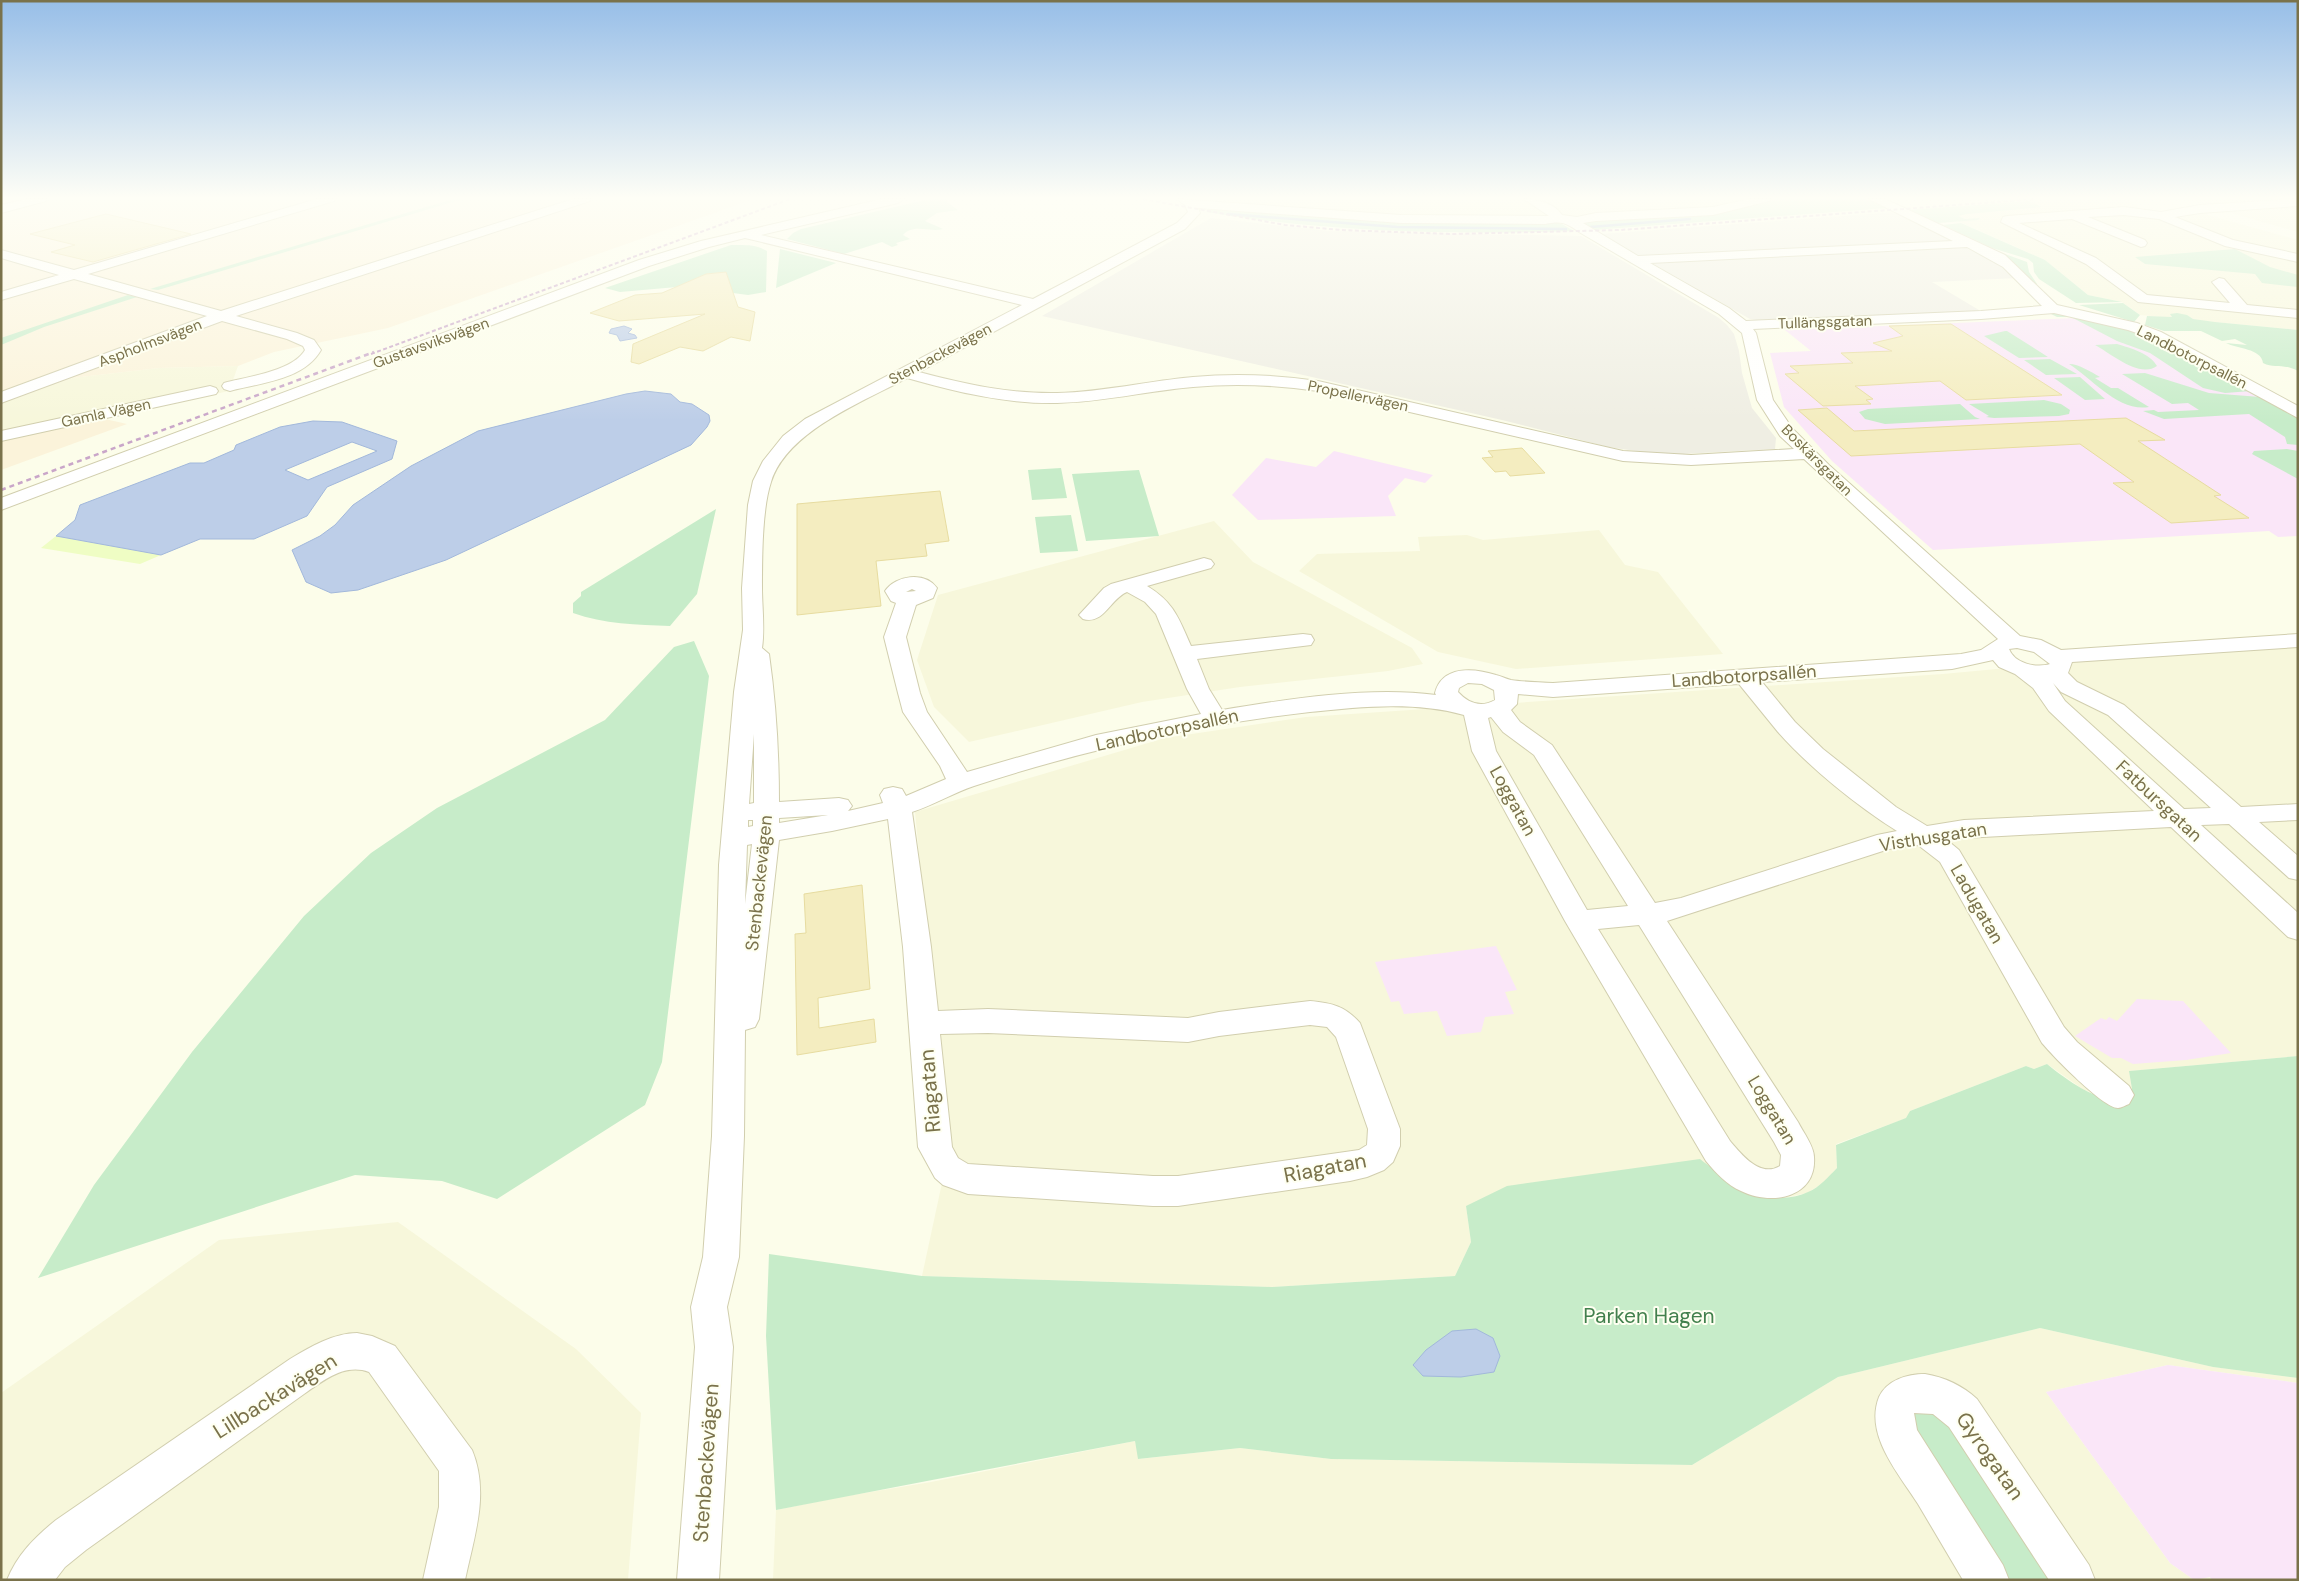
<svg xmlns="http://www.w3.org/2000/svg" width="2299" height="1581" viewBox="0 0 2299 1581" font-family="'DM Sans',sans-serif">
	<rect width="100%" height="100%" fill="#fcfdea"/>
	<path fill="#f7f7db" d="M 1215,199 L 1753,199 L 1712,208 L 1536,218 L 1395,218 L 1250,205 Z
		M 2072,199 L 2121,199 L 2136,205 L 2140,211 L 2174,219 L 2201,213 L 2298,240 L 2298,330 L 2140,315 L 2122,302 L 2088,295 L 2045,260 L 1933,210 Z
		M 2178,199 L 2289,199 L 2208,205 Z
		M 2298,204 L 2298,232 L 2224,211 L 2254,209 Z
		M 238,366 L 229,391 L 1,441 L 1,404 L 72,378 L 159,368 Z
		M 1214,521 L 1253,562 L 1412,648 L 1423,664 L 1388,671 L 1240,687 L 1142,702 L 969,742 L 934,707 L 917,660 L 938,595 Z
		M 1599,530 L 1625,565 L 1658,572 L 1723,654 L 1516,669 L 1438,652 L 1299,571 L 1317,554 L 1420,551 L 1418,537 L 1467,535 L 1483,540 Z
		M 2298,647 L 2298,1056 L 2129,1071 L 2132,1089 L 2123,1097 L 2108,1098 L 2084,1090 L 2047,1064 L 2034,1069 L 2026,1066 L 1910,1111 L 1907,1118 L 1836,1144 L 1837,1168 L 1823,1183 L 1807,1193 L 1783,1198 L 1766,1196 L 1466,1206 L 1471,1242 L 1455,1276 L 1272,1287 L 922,1276 L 948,1155 L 915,812 L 1165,738 L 1306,717 L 1943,674 L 2103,659 Z
		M 398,1222 L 576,1349 L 641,1413 L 628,1580 L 1,1580 L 1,1393 L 219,1240 Z
		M 2040,1328 L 2213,1367 L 2298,1378 L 2298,1383 L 2168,1365 L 2046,1392 L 2170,1563 L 2194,1580 L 773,1580 L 776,1510 L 840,1497 L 931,1482 L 1135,1441 L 1139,1459 L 1240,1448 L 1331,1459 L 1692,1465 L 1838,1377 Z"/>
	<path fill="#fbf3da" d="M 1,199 L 754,199 L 388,328 L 274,352 L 238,366 L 159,368 L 72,378 L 1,404 Z
		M 105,419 L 127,424 L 1,470 L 1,441 Z"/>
	<path fill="#efeee3" d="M 1897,212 L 1988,256 L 2018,278 L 1932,282 L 1984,313 L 1767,322 L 1750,319 L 1601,234 Z
		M 1211,218 L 1329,231 L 1581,236 L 1719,318 L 1727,325 L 1734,334 L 1739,351 L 1742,373 L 1752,408 L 1776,438 L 1775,449 L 1664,455 L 1608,447 L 1502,420 L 1042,316 Z"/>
	<path fill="#fae6f8" d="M 2077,318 L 2144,335 L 2298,417 L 2298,536 L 2278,537 L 2269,531 L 1933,550 L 1832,461 L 1784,407 L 1770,353 L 1811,351 L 1785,330 Z
		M 1334,451 L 1433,475 L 1425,483 L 1405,478 L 1388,496 L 1396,516 L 1258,520 L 1232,495 L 1266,458 L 1316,467 Z
		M 1496,946 L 1517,990 L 1505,992 L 1514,1014 L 1485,1017 L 1481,1032 L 1447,1036 L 1437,1011 L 1404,1014 L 1399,1001 L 1391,1002 L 1375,962 Z
		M 2137,999 L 2183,1001 L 2231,1053 L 2186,1060 L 2133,1064 L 2121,1058 L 2112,1058 L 2075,1036 L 2101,1018 L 2106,1020 L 2109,1017 L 2117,1021 Z
		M 2168,1365 L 2298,1383 L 2298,1580 L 2212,1580 L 2210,1577 L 2194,1580 L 2170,1563 L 2046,1392 Z"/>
	<path fill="#c7ecc9" d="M 453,199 L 463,199 L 158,290 L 150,289 Z
		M 929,199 L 948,199 L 947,202 L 958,210 L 937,213 L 925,221 L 943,229 C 930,233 914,223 903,235 L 910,239 L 896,243 L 898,245 L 892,247 L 882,242 L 844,254 L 787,239 L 793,233 L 801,229 Z
		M 1773,199 L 1870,199 L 1887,208 L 1593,230 L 1584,224 L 1597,220 C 1656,217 1716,217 1773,199 Z
		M 2029,201 L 2042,207 L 1967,214 L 1958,216 L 1965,219 L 1980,218 L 1978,220 L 1938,223 L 1909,210 Z
		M 1211,209 L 1552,221 L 1562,224 L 1574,231 C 1451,235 1327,232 1206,212 Z
		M 1961,223 L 2045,260 L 2088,295 L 2122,302 L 2076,303 L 2039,279 L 2034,272 L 2033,263 L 2028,259 L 1992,248 L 1943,225 Z
		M 731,245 C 745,245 755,244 767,251 L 766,292 L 748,295 L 733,293 L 726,272 L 706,274 L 677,287 L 620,292 L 605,288 Z
		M 780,249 L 836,263 L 776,288 Z
		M 2235,249 L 2270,267 L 2298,275 L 2298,287 L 2262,283 L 2255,274 L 2145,264 L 2135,257 Z
		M 1994,250 L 2027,262 L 2029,272 L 2037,284 L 2031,284 Z
		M 128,295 L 137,297 L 44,327 L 1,345 L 1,338 Z
		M 2123,303 L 2140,315 L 2134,322 L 2079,305 Z
		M 2049,313 L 2059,313 L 2143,333 L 2251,391 L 2225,393 L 2203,388 L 2150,353 L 2117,341 L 2071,317 L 2057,317 Z
		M 2177,313 L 2187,315 L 2193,319 L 2215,322 L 2298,330 L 2298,371 C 2283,363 2275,369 2263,363 C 2261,348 2237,349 2226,343 L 2247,345 L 2235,339 L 2222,341 L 2201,331 L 2164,331 L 2145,325 L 2147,316 L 2172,317 L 2170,314 Z
		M 2005,331 L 2007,331 L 2048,357 L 2019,358 L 1984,336 Z
		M 2117,344 C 2130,348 2150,353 2157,366 C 2139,379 2109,352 2095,345 Z
		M 2050,359 L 2077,374 L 2046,375 L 2024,360 Z
		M 2069,364 C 2079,364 2091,372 2100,377 L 2095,378 L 2111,388 L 2118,388 L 2149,407 C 2118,412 2093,379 2069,364 Z
		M 2145,373 L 2209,393 L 2260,397 L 2298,416 L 2298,445 L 2287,444 L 2285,437 L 2249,414 L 2164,419 L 2143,411 L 2154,410 L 2158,412 L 2199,410 L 2188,403 L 2172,404 L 2122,374 Z
		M 2080,377 L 2105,399 L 2085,400 L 2054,378 Z
		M 2044,400 L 2061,404 L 2070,410 L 2069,414 L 2059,416 L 1994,418 L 1986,417 L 1989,416 L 1969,404 Z
		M 1960,404 L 1975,417 L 1980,419 L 1885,424 L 1865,419 L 1859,412 L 1868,409 Z
		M 2287,449 L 2298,451 L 2298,479 L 2252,454 L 2254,451 Z
		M 1061,468 L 1067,498 L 1032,500 L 1028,470 Z
		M 1139,470 L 1159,536 L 1086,541 L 1072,474 Z
		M 716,509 L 697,594 L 670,626 C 637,625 604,624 573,613 L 573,603 L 581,596 L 581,592 Z
		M 1071,515 L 1078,551 L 1040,553 L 1035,517 Z
		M 694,641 L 709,676 L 662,1062 L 645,1105 L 497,1199 L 442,1181 L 355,1175 L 38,1278 L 94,1185 L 192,1052 L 304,916 L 371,853 L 437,808 L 605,720 L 674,647 Z
		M 2298,1056 L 2298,1378 L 2213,1367 L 2040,1328 L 1838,1377 L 1692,1465 L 1331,1459 L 1240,1448 L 1138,1459 L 1135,1441 L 776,1510 L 766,1336 L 769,1254 L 922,1276 L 1272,1287 L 1455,1276 L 1471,1242 L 1466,1206 L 1507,1186 L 1700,1159 C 1728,1181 1771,1210 1808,1192 C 1820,1187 1828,1177 1837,1168 L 1836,1145 L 1906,1118 L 1910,1111 L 2026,1066 L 2034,1069 L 2047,1064 C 2063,1077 2102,1107 2124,1097 C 2127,1095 2130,1091 2132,1089 L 2129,1071 Z
		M 1934,1400 L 2067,1580 L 1996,1580 L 1921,1461 L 1906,1407 Z"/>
	<path fill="#effdc4" d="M 56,536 L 161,555 L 140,564 L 41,548 Z"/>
	<path fill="#bdcee8" stroke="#a2b8db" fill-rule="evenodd" d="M 624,326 L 632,329 L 628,333 L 635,335 L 637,338 L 620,341 L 617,335 L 609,333 L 611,329 Z
		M 645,391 L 671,394 L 680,402 L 692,404 L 709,415 L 710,421 L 707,427 L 691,445 L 446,560 L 358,590 L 331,593 L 306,582 L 292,550 L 320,536 L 335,525 L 353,505 L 411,466 L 478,431 L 626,394 Z
		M 313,421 L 342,422 L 397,441 L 392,459 L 327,487 L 307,516 L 254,539 L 200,539 L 161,555 L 56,536 L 75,520 L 80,505 L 190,463 L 204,463 L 234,450 L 236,445 L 280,427 ZM 352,442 L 377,451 L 308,480 L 285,470 Z
		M 1476,1329 L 1493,1338 L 1500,1356 L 1494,1372 L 1461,1377 L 1423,1376 L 1413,1365 L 1426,1350 L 1452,1331 Z"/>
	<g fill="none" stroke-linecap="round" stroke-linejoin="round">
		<path stroke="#a2b8db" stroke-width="2.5" d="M 1228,214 L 1397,227 L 1566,229
			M 1590,227 L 1690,219"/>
	</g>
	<path fill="#f4edc0" stroke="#e7dca0" d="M 106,214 L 191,234 L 93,262 L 51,252 L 75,245 L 30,234 Z
		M 726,272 L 738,307 L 755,312 L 750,341 L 731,337 L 703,351 L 680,347 L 639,364 L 631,362 L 633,344 L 705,314 L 619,321 L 590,313 L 635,295 L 662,293 L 706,274 Z
		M 1951,324 L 2062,395 L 1966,400 L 1940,381 L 1855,386 L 1873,399 L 1866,400 L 1871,404 L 1823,406 L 1785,374 L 1799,373 L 1790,366 L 1853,363 L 1841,353 L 1892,351 L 1873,343 L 1903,336 L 1889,326 Z
		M 1827,408 L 1854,431 L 2126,418 L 2165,440 L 2138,441 L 2221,495 L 2214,496 L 2249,518 L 2171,523 L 2113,483 L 2134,482 L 2080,444 L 1851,456 L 1798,410 Z
		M 1522,448 L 1545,473 L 1510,476 L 1506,471 L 1495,472 L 1482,458 L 1493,457 L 1488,451 Z
		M 940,491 L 949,541 L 925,544 L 927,556 L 876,561 L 881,606 L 797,615 L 797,504 Z
		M 862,885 L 870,989 L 818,998 L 819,1028 L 874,1019 L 876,1042 L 797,1055 L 795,934 L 806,933 L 804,894 Z"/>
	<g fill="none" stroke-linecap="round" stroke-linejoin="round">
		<g stroke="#d1ceae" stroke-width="2">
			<path id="minor" d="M 27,199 L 48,199 L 46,201 L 1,213 L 1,205 Z
				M 317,199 L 336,199 L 334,201 L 88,274 L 221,311 L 573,199 L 592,199 L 590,201 L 236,316 L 297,333 L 314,340 L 321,350 C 304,380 260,383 230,391 L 224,389 L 222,386 L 224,383 C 247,377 293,371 305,350 L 303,346 L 287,339 L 222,321 L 1,403 L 1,392 L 207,316 L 74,279 L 1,300 L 1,292 L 59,275 L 1,258 L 1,250 L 74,270 Z
				M 882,199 L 904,199 L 898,203 L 761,235 L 1033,299 L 1177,223 L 1188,212 L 1185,205 L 1177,199 L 1401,215 L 1549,216 L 1524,199 C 1537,199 1554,203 1562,215 L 1577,217 L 1596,213 L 1713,207 L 1749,199 L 1771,199 L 1769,201 L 1713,215 L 1596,221 L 1583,223 L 1638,256 L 1953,241 L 1869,199 L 1885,199 L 2005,255 L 2057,305 L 2137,323 L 2161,332 L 2298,406 L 2298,418 L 2151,338 L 2128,330 L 2054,313 L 1981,319 L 1753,329 L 1756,333 L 1773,400 L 1792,428 L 1829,465 L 2020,636 L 2041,640 L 2061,650 L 2298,634 L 2298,647 L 2072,662 L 2068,673 L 2077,682 L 2124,705 L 2241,807 L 2298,804 L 2298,820 L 2259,822 L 2298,856 L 2298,880 L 2289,878 L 2229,824 L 2201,825 L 2298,913 L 2298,940 L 2288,937 L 2171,827 L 1964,838 L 1947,840 L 1959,850 L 2064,1027 L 2077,1042 L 2129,1086 L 2134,1095 L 2129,1104 C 2126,1105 2121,1108 2118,1108 C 2103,1108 2053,1056 2042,1043 L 1940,862 L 1918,845 L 1889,849 L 1667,921 L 1798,1122 C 1803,1132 1814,1146 1814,1157 C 1817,1198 1771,1206 1741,1191 C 1727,1185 1716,1173 1706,1161 L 1565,921 L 1472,751 L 1464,715 C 1414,701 1361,707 1310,712 C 1196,725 1084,750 974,786 C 953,793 934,805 912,812 L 931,947 L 938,1011 L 988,1009 L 1188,1018 L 1219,1012 L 1310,1001 C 1332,1003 1345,1006 1360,1023 L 1400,1129 L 1400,1146 L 1393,1162 L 1384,1170 L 1367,1177 L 1350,1181 L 1178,1206 L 1153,1206 L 968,1194 L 943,1185 L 935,1178 L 918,1147 L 903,947 L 888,819 L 832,831 L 779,840 L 759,1019 L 755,1027 L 745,1030 L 744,1136 L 739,1257 L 727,1307 L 733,1347 L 719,1580 L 677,1580 L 695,1347 L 691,1307 L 703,1257 L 712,1136 L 719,865 L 734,692 L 743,630 L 742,588 L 748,505 L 753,481 L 763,461 L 783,436 L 805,419 L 1022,305 L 745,238 L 709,247 L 649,266 L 1,510 L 1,498 L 639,260 L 701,241 ZM 1198,208 L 1401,223 L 1545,224 C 1562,221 1565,222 1579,232 L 1719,314 L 1742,333 L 1757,400 L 1780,436 L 1794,449 L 1691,455 L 1623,451 L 1318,381 C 1277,375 1235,373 1193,377 C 1148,381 1103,392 1057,393 C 1010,394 964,384 919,372 L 1185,229 L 1200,213 ZM 1967,247 L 2003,267 L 2042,306 L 1981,311 L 1746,321 L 1729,308 L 1650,263 ZM 907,378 C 956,392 1006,404 1057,403 C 1103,402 1147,391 1193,387 C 1235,383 1276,385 1318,391 L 1623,461 L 1691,465 L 1804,459 L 1998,639 L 1981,650 L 1961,654 L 1553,683 C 1539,682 1524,682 1511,680 C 1506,679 1501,676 1496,675 C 1474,668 1442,665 1435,693 L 1436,695 C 1370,686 1288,699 1222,710 L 1209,689 L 1197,659 L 1303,646 L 1311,645 L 1314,640 L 1311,635 L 1303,634 L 1191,646 C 1179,619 1174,602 1147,586 L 1211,568 L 1214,564 L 1211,560 L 1204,558 L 1111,584 L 1104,588 L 1079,615 L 1083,619 C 1104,625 1110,599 1127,592 L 1145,602 L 1156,614 L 1187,689 L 1201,714 L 1096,735 L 967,772 L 927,712 L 920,693 L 906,637 L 916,605 L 933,598 L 937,588 C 925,571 896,575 885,591 L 891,601 L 896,603 L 884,637 L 898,693 L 903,712 L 940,766 L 946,779 L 906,796 L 902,789 L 893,787 L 884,789 L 880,795 L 883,803 L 848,811 L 852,806 L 848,800 L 839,798 L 779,802 C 779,752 776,703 769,654 L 762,648 C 765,628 762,608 762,588 C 762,558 762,509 771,482 C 787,431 863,402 907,378 ZM 912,589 L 916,591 L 906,592 ZM 2017,648 L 2034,652 L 2050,664 C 2036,668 2015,664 2009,649 ZM 1993,660 L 1999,667 L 2015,674 L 2033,688 L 2049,711 L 2154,811 L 1964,820 L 1927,826 L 1896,807 L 1823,749 L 1795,722 L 1762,682 L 1952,669 ZM 1468,683 L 1482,684 L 1494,690 L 1495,700 C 1481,708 1468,703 1458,692 L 1459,688 ZM 2053,683 L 2061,692 L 2108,715 L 2211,808 L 2184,809 L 2065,701 ZM 1739,684 C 1752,700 1765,716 1778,732 C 1809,767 1857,806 1897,831 L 1877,835 L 1681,898 L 1655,903 L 1552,745 L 1520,722 L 1511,710 L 1517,704 L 1518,694 L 1553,697 ZM 1491,717 L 1503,732 L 1534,755 L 1628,906 L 1587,910 L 1496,751 L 1488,718 ZM 754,734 L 754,803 L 749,804 ZM 828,815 L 779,823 L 779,818 ZM 748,820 L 753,820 L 753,826 L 748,827 ZM 752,844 L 745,904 L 747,845 ZM 1639,925 L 1774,1142 L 1781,1155 L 1780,1166 C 1760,1178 1742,1155 1730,1141 L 1598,929 ZM 1310,1025 L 1327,1027 L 1336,1037 L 1368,1129 L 1367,1145 L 1359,1150 L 1178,1176 L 1153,1176 L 968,1164 L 958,1158 L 952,1147 L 940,1034 L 988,1033 L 1188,1042 L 1219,1036 Z
				M 2298,199 L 2298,206 L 2200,213 L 2175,217 L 2233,240 L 2298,254 L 2298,262 L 2225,246 L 2159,219 L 2124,215 L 2088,217 L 2145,240 L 2147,243 L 2145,246 L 2141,247 L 2072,219 L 2019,223 L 2096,258 L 2147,295 L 2230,303 L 2212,282 L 2219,278 L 2224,279 L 2247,305 L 2298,310 L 2298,318 L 2138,302 L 2086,264 L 2001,222 L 2003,217 L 2007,216 L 2124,207 L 2161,212 L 2200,205 Z
				M 210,386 L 216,388 L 218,391 L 216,394 L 1,441 L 1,431 Z
				M 357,1333 L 372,1336 L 395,1346 L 472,1450 C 490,1493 474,1537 465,1580 L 423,1580 L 439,1507 L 439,1471 L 369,1372 C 344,1363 323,1381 304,1394 L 86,1550 L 65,1567 L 55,1580 L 7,1580 C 17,1555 35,1537 56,1520 L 290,1359 C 310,1347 334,1333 357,1333 Z
				M 1925,1374 C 1944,1377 1963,1386 1977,1399 L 2089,1565 L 2095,1580 L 2049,1580 L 1949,1427 L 1933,1414 L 1914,1413 L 1917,1430 L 2003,1565 L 2009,1580 L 1963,1580 C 1948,1555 1933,1529 1918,1504 C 1899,1474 1864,1435 1879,1397 C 1887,1380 1907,1374 1925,1374 Z"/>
		</g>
		<use href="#minor" fill="#fff" fill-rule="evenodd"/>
		<path stroke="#c9a6c9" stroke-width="2" stroke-dasharray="4 2.5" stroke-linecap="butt" d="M 1143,199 L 1285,225 L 1341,230 L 1452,234 L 1620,230 L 2037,199
			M 371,354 L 790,199"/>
		<path stroke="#c9a6c9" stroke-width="2.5" stroke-dasharray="5 4" stroke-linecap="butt" d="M 1,490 L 374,352"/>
	</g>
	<linearGradient id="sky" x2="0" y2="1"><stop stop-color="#97bee8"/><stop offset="0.47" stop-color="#fefef6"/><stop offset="1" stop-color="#fefef6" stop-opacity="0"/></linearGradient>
	<rect width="2299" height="421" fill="url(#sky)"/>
	<g text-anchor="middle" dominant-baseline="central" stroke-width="4" stroke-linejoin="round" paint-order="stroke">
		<g font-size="15" fill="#7a724b" stroke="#fefff1">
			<text transform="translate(1825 322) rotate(-2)">Tullängsgatan</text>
			<text transform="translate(150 343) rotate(-21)">Aspholmsvägen</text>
			<text transform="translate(431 343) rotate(-20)">Gustavsviksvägen</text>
			<text transform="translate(940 354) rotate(-28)">Stenbackevägen</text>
			<text transform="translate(2192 357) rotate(27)">Landbotorpsallén</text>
			<text transform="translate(1358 396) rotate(12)">Propellervägen</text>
			<text transform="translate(106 413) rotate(-12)">Gamla Vägen</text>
			<text transform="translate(1817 460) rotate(45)">Boskärsgatan</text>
		</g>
		<g font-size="18" fill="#7a724b" stroke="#fefff1">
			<text transform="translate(1744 676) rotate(-4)">Landbotorpsallén</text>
			<text transform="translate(1167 730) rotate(-12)">Landbotorpsallén</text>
			<text transform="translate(1513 801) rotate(61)">Loggatan</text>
			<text transform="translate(2159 801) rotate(43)">Fatbursgatan</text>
			<text transform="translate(1933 837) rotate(-9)">Visthusgatan</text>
			<text transform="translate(759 883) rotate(-84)">Stenbackevägen</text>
			<text transform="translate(1977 904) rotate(60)">Ladugatan</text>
			<text transform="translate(1772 1110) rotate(59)">Loggatan</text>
		</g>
		<g font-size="21" fill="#7a724b" stroke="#fefff1">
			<text transform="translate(930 1091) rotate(-95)">Riagatan</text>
			<text transform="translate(1325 1168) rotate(-11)">Riagatan</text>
			<text transform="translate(275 1396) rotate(-32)">Lillbackavägen</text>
			<text transform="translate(1990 1456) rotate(55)">Gyrogatan</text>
			<text transform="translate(706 1463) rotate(-86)">Stenbackevägen</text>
		</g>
		<g font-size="21" fill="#42804d" stroke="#fefff1">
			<text x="1649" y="1316">Parken Hagen</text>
		</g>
	</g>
	<rect width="2299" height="1581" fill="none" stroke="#7a724b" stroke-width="5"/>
</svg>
